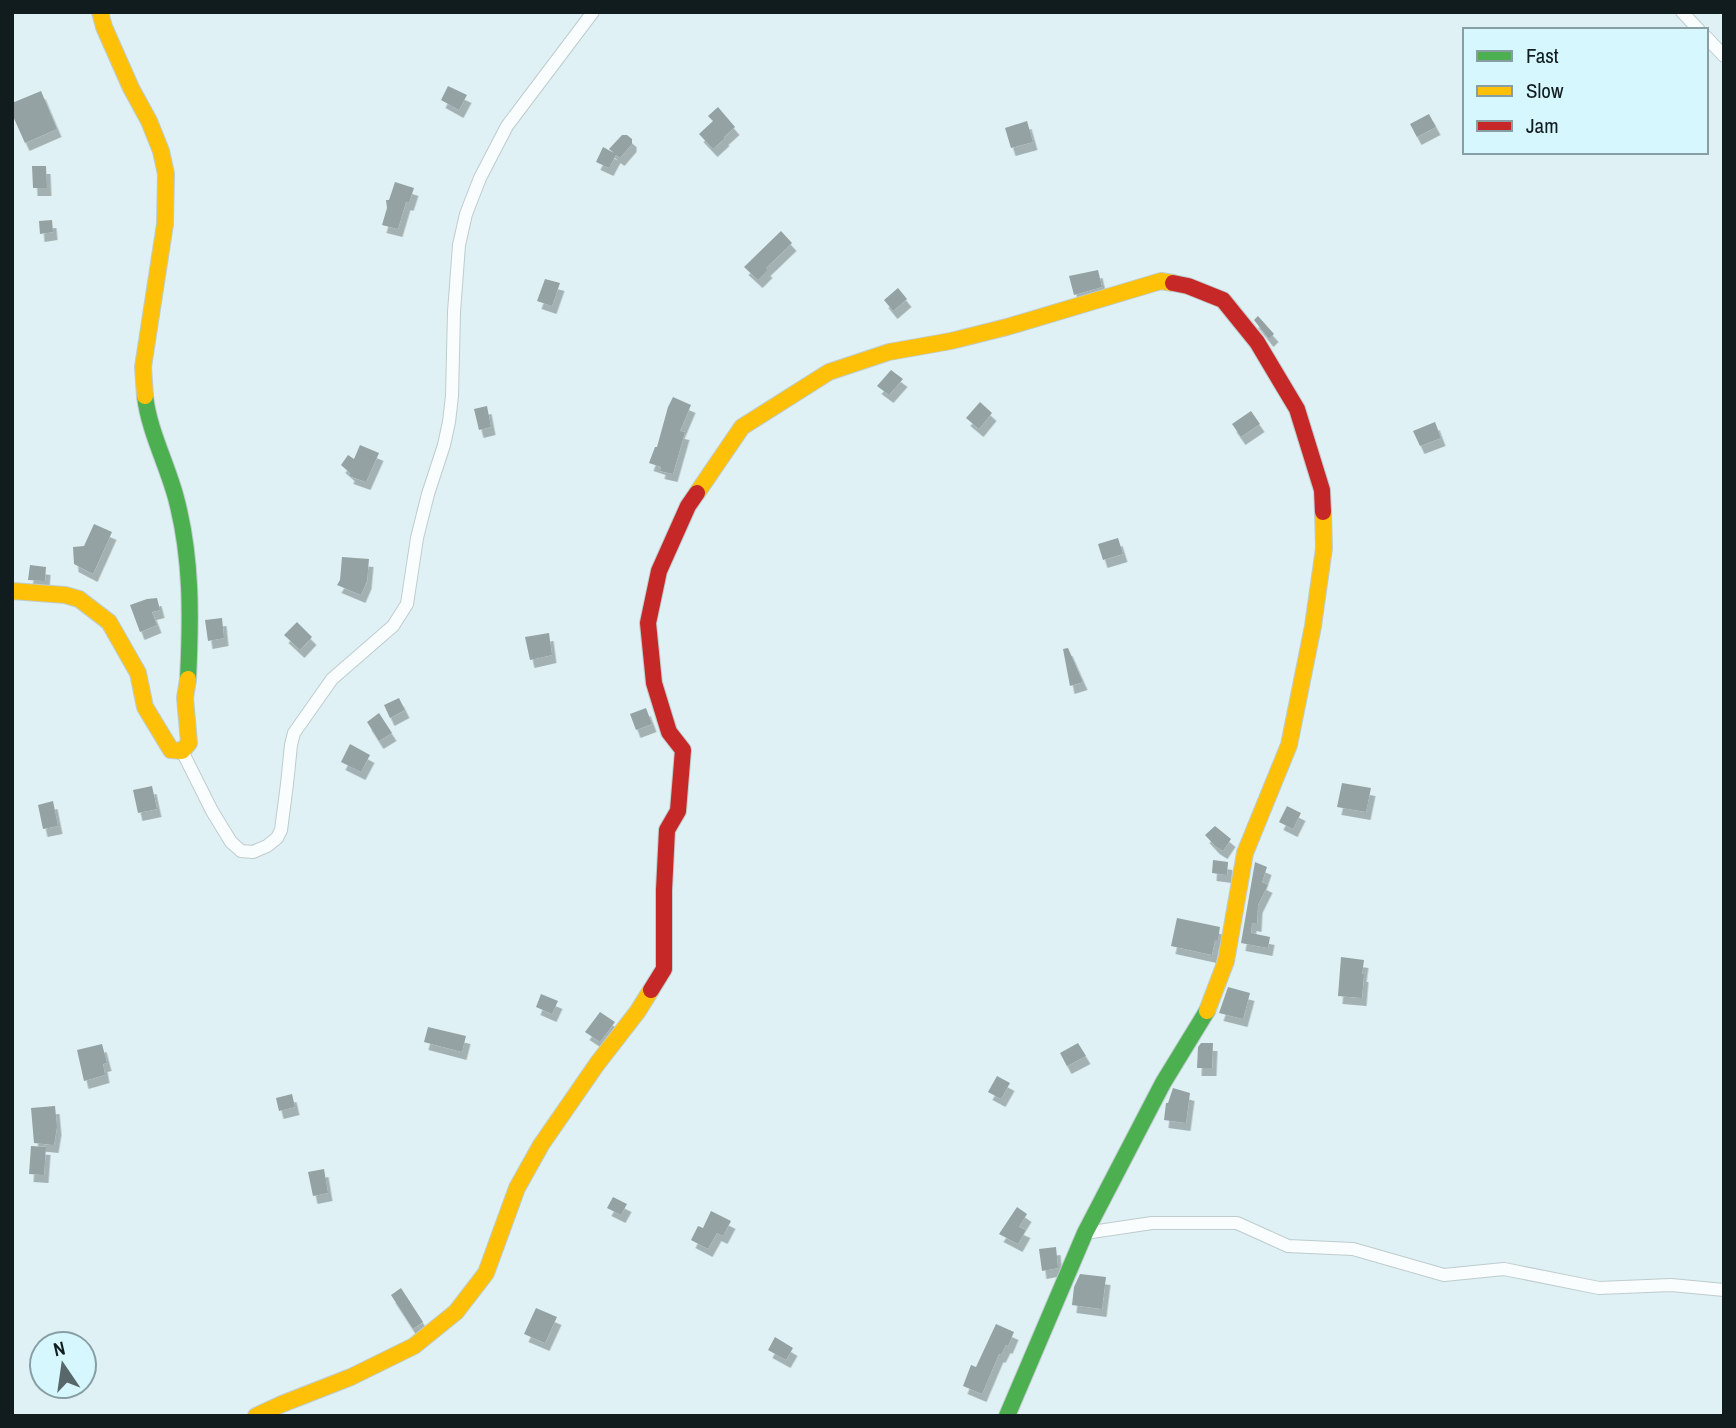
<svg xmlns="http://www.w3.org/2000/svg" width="1736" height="1428" viewBox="0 0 1736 1428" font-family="'Archivo Narrow',sans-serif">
	<defs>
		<filter id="shadow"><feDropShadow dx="4.5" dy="8" stdDeviation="0" flood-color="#0004"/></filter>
	</defs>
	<rect width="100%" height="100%" fill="#dff1f4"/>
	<path fill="#94a2a4" filter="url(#shadow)" d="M 448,86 L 467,95 L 459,110 L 441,100 Z
		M 41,91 L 57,129 L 25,143 L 12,114 L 12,103 Z
		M 718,107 L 735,127 L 724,137 L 725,138 L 713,149 L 699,134 L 713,121 L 708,116 Z
		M 1429,114 L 1436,127 L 1417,137 L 1410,124 Z
		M 1027,121 L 1033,142 L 1011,148 L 1005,128 Z
		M 622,135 L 627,135 L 632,139 L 632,144 L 620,158 L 616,155 L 609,168 L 596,162 L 603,147 L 614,153 L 609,149 Z
		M 32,166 L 46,166 L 47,188 L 33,188 Z
		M 395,182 L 414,188 L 409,203 L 406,202 L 398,229 L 382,225 L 387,208 L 386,200 L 389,200 Z
		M 52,220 L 53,232 L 40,234 L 39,221 Z
		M 781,231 L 792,243 L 766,268 L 768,270 L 758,280 L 744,267 Z
		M 1098,270 L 1102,287 L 1074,295 L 1069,276 Z
		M 545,279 L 560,283 L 552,306 L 537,301 Z
		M 898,288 L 907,299 L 893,311 L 884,300 Z
		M 1258,316 L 1274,334 L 1269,339 L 1254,320 Z
		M 891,370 L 903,379 L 889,395 L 877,386 Z
		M 673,397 L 691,405 L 680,431 L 685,432 L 673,474 L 660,471 L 661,467 L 649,463 L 655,447 L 657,447 L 668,407 Z
		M 980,402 L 992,413 L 979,429 L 966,418 Z
		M 487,406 L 491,427 L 479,430 L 474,409 Z
		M 1251,411 L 1260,424 L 1241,437 L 1232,424 Z
		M 1435,422 L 1441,438 L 1420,446 L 1413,431 Z
		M 360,445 L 379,453 L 366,482 L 349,476 L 350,473 L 341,465 L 348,455 L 354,459 Z
		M 94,524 L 112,532 L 93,574 L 74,564 L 73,547 L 84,546 Z
		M 1118,538 L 1123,554 L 1103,560 L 1098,544 Z
		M 342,557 L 369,559 L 367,581 L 361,595 L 337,585 L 340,580 Z
		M 30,565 L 46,567 L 45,581 L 28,580 Z
		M 157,598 L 160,610 L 152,612 L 157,625 L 140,632 L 130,605 L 147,599 Z
		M 222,618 L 224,638 L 208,641 L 205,620 Z
		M 297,622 L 312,637 L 300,650 L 284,635 Z
		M 549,633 L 552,655 L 530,660 L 525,637 Z
		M 1068,648 L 1083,682 L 1070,686 L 1063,649 Z
		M 399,698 L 405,710 L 390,718 L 384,705 Z
		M 646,708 L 652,724 L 636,730 L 630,714 Z
		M 379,713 L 392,733 L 379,741 L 367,722 Z
		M 350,744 L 370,755 L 361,772 L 341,762 Z
		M 1342,783 L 1371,788 L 1366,812 L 1337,807 Z
		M 152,786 L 157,809 L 138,813 L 133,790 Z
		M 53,801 L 58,826 L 43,829 L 38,805 Z
		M 1287,806 L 1301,813 L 1293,829 L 1279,822 Z
		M 1215,826 L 1231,839 L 1223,851 L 1215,846 L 1205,835 Z
		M 1213,860 L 1228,862 L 1227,875 L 1212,873 Z
		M 1255,862 L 1267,867 L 1262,882 L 1268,885 L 1258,905 L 1257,924 L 1252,923 L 1251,933 L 1270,937 L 1268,948 L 1241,943 Z
		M 1177,918 L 1220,927 L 1218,940 L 1215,940 L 1212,955 L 1171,946 Z
		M 1341,957 L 1364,960 L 1362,974 L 1364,974 L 1362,998 L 1338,996 Z
		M 1228,987 L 1250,993 L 1243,1019 L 1219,1013 Z
		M 541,994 L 558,1001 L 552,1014 L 536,1007 Z
		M 600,1012 L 615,1022 L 600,1042 L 585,1032 Z
		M 428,1027 L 466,1036 L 462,1052 L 424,1042 Z
		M 1078,1043 L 1086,1056 L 1067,1066 L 1060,1053 Z
		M 1201,1043 L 1213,1043 L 1212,1068 L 1197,1068 L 1198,1047 Z
		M 102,1044 L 107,1063 L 103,1064 L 105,1075 L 84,1081 L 77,1050 Z
		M 997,1076 L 1010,1083 L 1001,1099 L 988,1092 Z
		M 1173,1088 L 1190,1093 L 1186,1123 L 1164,1120 L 1166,1103 L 1168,1103 Z
		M 292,1094 L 295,1107 L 279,1111 L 276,1098 Z
		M 55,1106 L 57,1127 L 54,1145 L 34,1143 L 31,1108 Z
		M 31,1146 L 46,1147 L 44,1175 L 29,1174 Z
		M 324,1169 L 328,1193 L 313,1196 L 308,1172 Z
		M 613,1197 L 627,1204 L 621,1215 L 607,1208 Z
		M 1017,1207 L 1027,1214 L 1019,1227 L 1026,1230 L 1018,1244 L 999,1234 Z
		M 711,1211 L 731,1221 L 723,1236 L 717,1233 L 708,1249 L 691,1240 L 698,1226 L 703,1228 Z
		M 1056,1247 L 1058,1268 L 1042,1271 L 1039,1249 Z
		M 1080,1274 L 1106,1277 L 1102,1309 L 1072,1305 L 1074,1287 Z
		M 401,1288 L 423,1322 L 413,1329 L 391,1295 Z
		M 536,1308 L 557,1317 L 545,1343 L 524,1334 Z
		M 996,1324 L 1014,1332 L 1008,1346 L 1006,1345 L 1001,1355 L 999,1354 L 982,1394 L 963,1386 L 971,1365 L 976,1367 Z
		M 775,1337 L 793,1348 L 786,1360 L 768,1350 Z"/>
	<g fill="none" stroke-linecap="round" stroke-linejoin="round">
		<g stroke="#beccce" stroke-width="14">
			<path id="street" d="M 1682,12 L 1699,30
				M 1706,37 L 1724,56
				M 182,751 L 212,811 L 231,842 L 241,851 L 253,852 L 267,846 L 277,838 L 281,830 L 287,784 L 291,745 L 294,733 L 332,679 L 393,626 L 407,604 L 417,538 L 428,494 L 444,445 L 449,422 L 452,396 L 454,312 L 459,245 L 466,214 L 480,178 L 507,126 L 593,12
				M 1085,1233 L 1152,1223 L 1237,1223 L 1288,1246 L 1353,1249 L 1444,1275 L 1504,1269 L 1599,1288 L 1671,1285 L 1724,1290"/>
		</g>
		<g stroke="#beccce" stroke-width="18">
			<path id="fast" d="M 145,396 C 149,431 167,464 176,498 C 192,558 191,617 188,679
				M 1007,1416 L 1085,1233 L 1163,1083 L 1207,1011"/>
		</g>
		<g stroke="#beccce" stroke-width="18">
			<path id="slow" d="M 100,12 L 104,27 L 131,88 L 149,121 L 161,151 L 166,174 L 165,224 L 143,367 L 145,396
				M 697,493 L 742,427 L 829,372 L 889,352 L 951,341 L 1007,327 L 1161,281 L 1173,283
				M 12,591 L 65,595 L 79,599 L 109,622 L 138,673 L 145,707 L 171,750 L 182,751 L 189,743 L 185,698 L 188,679
				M 1207,1011 L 1226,961 L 1245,853 L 1289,745 L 1313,626 L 1324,548 L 1323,512
				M 256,1416 L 282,1404 L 351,1377 L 414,1346 L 456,1312 L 486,1273 L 517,1188 L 541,1145 L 597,1064 L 638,1011 L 651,990"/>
		</g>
		<g stroke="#beccce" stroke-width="18">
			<path id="jam" d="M 1173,283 L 1188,286 L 1223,300 L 1257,342 L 1297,409 L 1322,490 L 1323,512
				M 651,990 L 664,969 L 664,890 L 667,830 L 678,811 L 683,750 L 669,732 L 654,683 L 648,623 L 659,571 L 688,506 L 697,493"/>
		</g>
		<use href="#street" stroke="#fafdfd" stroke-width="12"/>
		<use href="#fast" stroke="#4caf50" stroke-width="16"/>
		<use href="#slow" stroke="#ffc107" stroke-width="16"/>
		<use href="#jam" stroke="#c62828" stroke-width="16"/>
	</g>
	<rect width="1736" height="1428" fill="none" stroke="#101c1e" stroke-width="28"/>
	<rect x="1463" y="28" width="245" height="126" fill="#d6f7fd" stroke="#879fa4" stroke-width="2"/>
	<rect x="1477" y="51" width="35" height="10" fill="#4caf50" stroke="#879fa4" stroke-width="2"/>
	<text x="1526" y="63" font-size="21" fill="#101c1e">Fast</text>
	<rect x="1477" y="86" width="35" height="10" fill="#ffc107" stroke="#879fa4" stroke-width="2"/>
	<text x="1526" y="98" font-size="21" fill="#101c1e">Slow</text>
	<rect x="1477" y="121" width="35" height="10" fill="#c62828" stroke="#879fa4" stroke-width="2"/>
	<text x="1526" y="133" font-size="21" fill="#101c1e">Jam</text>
	<g transform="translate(63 1365) rotate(347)"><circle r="33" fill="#d6f7fd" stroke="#879fa4" stroke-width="2"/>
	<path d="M0-5L12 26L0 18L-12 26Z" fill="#586769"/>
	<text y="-10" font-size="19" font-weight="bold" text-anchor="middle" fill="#101c1e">N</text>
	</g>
</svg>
